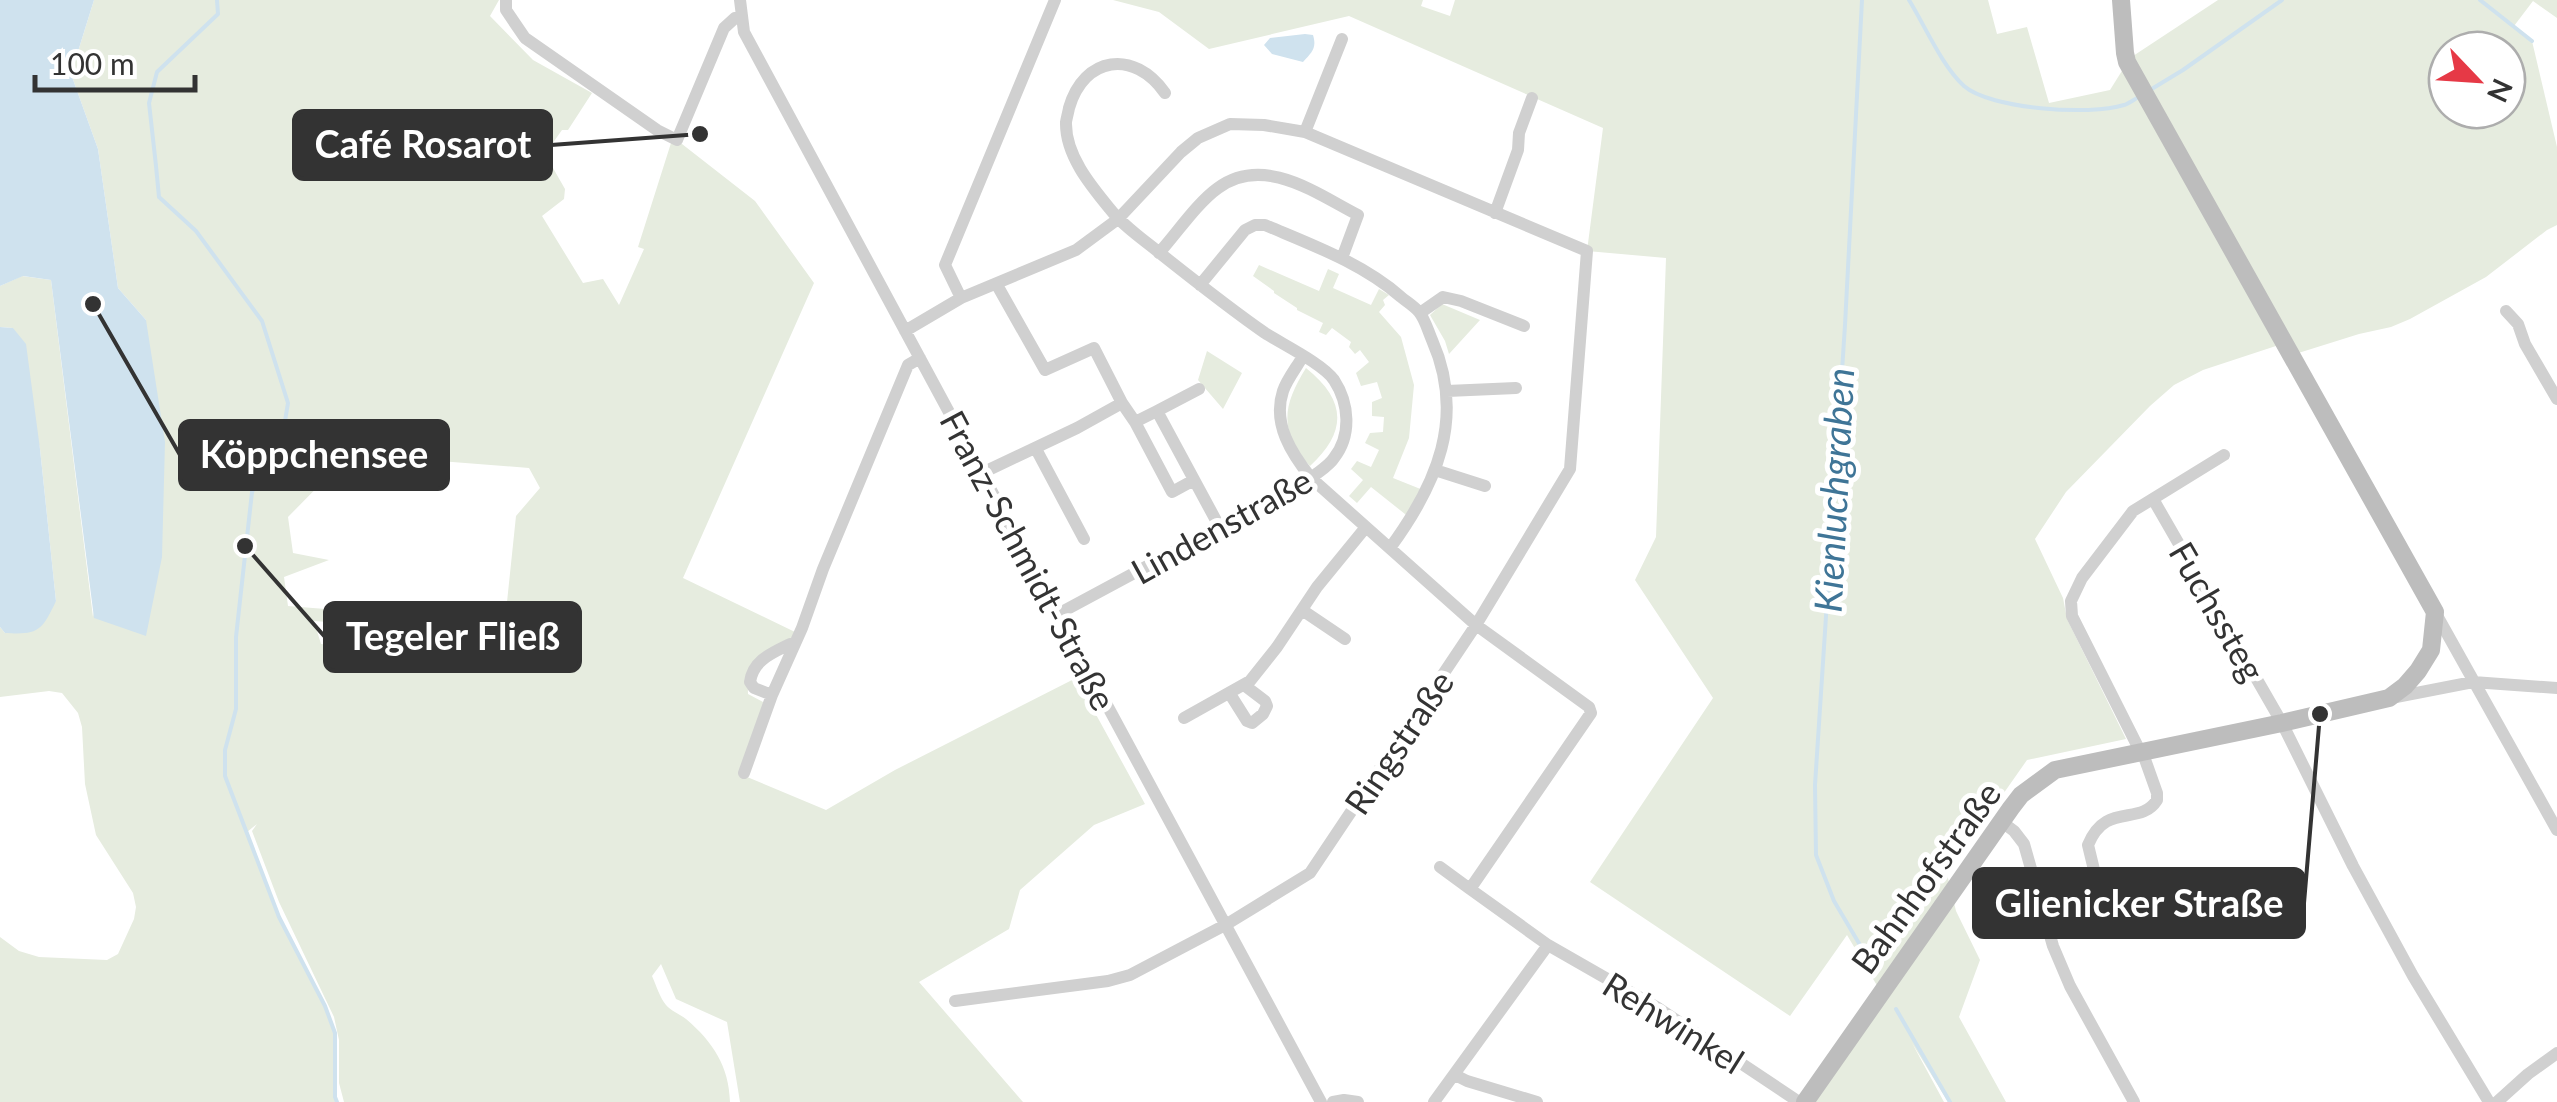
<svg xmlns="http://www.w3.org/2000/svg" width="2557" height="1102" viewBox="0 0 2557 1102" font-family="Lato,sans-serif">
	<rect width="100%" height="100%" fill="#fff"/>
	<path fill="#e6ecdf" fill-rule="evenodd" d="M 94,0 L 499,0 L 490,16 L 533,60 L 592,93 L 568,130 L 562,130 L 545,154 L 565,189 L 564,199 L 542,216 L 583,283 L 603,279 L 619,305 L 644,249 L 638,247 L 671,143 L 682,144 L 755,201 L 814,283 L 683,578 L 795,632 C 781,661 746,636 748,694 L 765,703 L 740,774 L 826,810 L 895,770 L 1076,678 L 1145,804 L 1094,825 L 1020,890 L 1009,929 L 919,982 L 1023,1102 L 740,1102 L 727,1022 L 676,999 L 661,964 L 652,976 C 656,985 660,998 666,1005 C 671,1011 680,1014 686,1019 C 713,1042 729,1066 730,1102 L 344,1102 L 339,1083 L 339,1040 L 334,1017 L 279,902 L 252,831 L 257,824 L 247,832 L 279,917 L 325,1006 L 335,1033 L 335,1096 L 337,1102 L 0,1102 L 0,937 L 19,951 L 39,957 L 107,960 L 118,954 L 134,919 L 136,907 L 133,893 L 96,835 L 85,784 L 82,727 L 78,713 L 62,693 L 49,691 L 0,697 L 0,627 L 5,633 L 56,601 L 40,449 L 13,328 L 0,327 L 0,286 L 22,276 L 51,280 L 93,617 L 146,320 L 118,288 L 98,149 L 71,74 ZM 350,454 L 529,468 L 540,488 L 516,516 L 507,602 L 495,626 L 423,632 L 400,615 L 288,606 L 284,577 L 329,560 L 293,553 L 288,517 ZM 314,621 L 398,627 L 408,644 L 368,649 L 321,644 Z
		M 1113,0 L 1423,0 L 1421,6 L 1450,16 L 1455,0 L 1988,0 L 1997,34 L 2027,27 L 2049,103 L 2110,90 L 2130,58 L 2218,0 L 2557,0 L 2557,18 L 2533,1 L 2514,26 L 2532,41 L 2557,147 L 2557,225 L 2547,230 L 2486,277 L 2410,319 L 2391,327 L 2359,334 L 2292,355 L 2285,343 L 2203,370 L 2174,385 L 2150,406 L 2066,492 L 2035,539 L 2063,598 L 2067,619 L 2126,739 L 2027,760 L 1947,874 L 1956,911 L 1980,960 L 1959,1017 L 2006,1102 L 1948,1102 L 1912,1043 L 1944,1102 L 1813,1102 L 1882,994 L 1847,935 L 1790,1016 L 1590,882 L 1713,698 L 1635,580 L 1656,537 L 1666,258 L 1587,251 L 1603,128 L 1349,16 L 1209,49 L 1159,12 ZM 2447,50 L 2507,50 L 2507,110 L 2447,110 Z
		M 1259,265 L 1319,291 L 1328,269 L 1339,274 L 1333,288 L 1371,305 L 1379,289 L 1389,295 L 1383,300 L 1385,305 L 1379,312 L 1401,337 L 1414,385 L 1409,438 L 1393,478 L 1423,490 L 1410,518 L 1371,487 L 1357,503 L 1349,496 L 1363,480 L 1351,469 L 1357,461 L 1371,467 L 1379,450 L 1365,443 L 1370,433 L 1383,432 L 1384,417 L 1372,416 L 1372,402 L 1382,398 L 1377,382 L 1361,386 L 1356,373 L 1369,362 L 1360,350 L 1355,354 L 1349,347 L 1351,342 L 1332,328 L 1326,335 L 1319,332 L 1323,323 L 1297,310 L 1297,308 L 1274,293 L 1274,291 L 1253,276 Z
		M 1442,304 L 1480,320 L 1449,354 L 1445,341 L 1430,315 Z
		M 1207,351 L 1242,373 L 1223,409 L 1198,380 Z
		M 1306,368 C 1346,400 1348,431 1310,466 C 1278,431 1283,405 1306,368 Z"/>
	<path fill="#cfe2ee" d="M 0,0 L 94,0 L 71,74 L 98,149 L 118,288 L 146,320 L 165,442 L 162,557 L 146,636 L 94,618 L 51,280 L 23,276 L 0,286 Z
		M 1305,34 L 1313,35 C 1317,48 1312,52 1303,62 L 1272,54 L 1264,45 L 1270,38 Z
		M 0,327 L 13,328 L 26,344 L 40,449 L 56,601 C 42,631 38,635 5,633 L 0,627 Z"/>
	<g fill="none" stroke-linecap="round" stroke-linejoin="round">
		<path stroke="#cfe2ee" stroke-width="4" d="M 217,0 L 218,14 L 157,72 L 149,103 L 156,166 L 159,197 L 196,231 L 262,321 L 288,403 L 283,433 L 252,492 L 236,637 L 236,709 L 225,750 L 225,776 L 279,917 L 325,1006 L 335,1033 L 335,1097 L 337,1102
			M 1862,0 L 1845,325 L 1815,785 L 1816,855 L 1834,901 L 1873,967
			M 1909,0 C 1925,26 1942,66 1964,86 C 1990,109 2090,116 2124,105 C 2126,105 2135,99 2137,98
			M 2480,0 L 2532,41
			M 2150,90 L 2183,70 L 2282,0
			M 1896,1009 L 1950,1102"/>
		<path stroke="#d0d0d0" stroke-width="12" d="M 506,0 L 506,10 L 525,38 L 657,130 L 677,140 L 724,28 L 735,18 L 741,17
			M 740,0 L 744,32 L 1321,1102
			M 1305,132 L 1342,39
			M 1495,213 L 1518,150 L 1519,133 L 1532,98
			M 1159,253 C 1177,233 1197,203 1218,188 C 1264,154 1317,194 1358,215 L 1342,258
			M 997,285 L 1045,370 L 1094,348 L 1122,403 L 1135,422
			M 1200,285 L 1245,230 L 1255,225 L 1265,225 C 1312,245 1362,263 1401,297 C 1407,302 1414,306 1419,312 C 1425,319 1428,331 1432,340 C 1466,417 1437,484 1390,548
			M 961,298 L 945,265 L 1055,0
			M 2506,311 L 2518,324 L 2525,344 L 2557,399
			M 1420,313 L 1443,297 L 1461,301 L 1524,326
			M 905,331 L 961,298 L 1076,250 L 1118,219 L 1181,152 L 1198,138 L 1230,124 L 1264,125 L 1305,132 L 1587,251 L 1570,469 L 1476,625 L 1310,873 L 1227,924 L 1130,975 L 1108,981 L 955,1001
			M 1303,356 C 1297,367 1287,379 1283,391 C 1272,424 1292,454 1311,478 L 1476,625 L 1589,707 L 1591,713 L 1470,889 L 1548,945 L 1658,1008 L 1799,1102
			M 1447,391 L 1516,388
			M 1157,411 L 1199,389
			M 1036,449 L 1084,539
			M 1435,470 L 1485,486
			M 982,473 L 1077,428 L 1122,403
			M 1194,480 L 1172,492 L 1135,422 L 1157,411 L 1219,526
			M 2153,499 L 2282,723 L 2353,866 L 2413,976 L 2489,1102
			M 1302,610 L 1345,639
			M 2435,612 L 2557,830
			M 1058,614 L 1311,478 C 1318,472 1329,466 1334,458 C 1352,435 1349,403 1334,380 C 1323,364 1282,344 1265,333 C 1229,308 1195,281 1161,254 C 1144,240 1124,227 1110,209 C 1091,186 1065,155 1066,122 C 1066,121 1069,109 1069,108 C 1084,56 1134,49 1165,93
			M 1230,694 L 1247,721 L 1252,723 L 1263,714 L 1267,706 L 1265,701 L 1244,685
			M 772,695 L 754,688 L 750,682 C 753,660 772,653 790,644 L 794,644
			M 2396,697 L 2473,682 L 2557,688
			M 1184,718 L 1250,681 L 1277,647 L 1317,587 L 1366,527
			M 2140,751 L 2072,616 L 2071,601 L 2082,578 L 2133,511 L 2224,455
			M 744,773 L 772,695 L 802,628 L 823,569 L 908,365 L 920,358
			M 2002,822 L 2014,831 L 2024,844 L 2053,946 L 2070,986 L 2134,1102
			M 1440,867 L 1470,889
			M 2042,901 L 2098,886
			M 2104,911 L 2088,845 C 2106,801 2140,827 2157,800 L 2157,793 L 2142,751
			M 1455,1075 L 1467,1081 L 1537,1102
			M 1333,1102 L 1344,1100 L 1358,1102
			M 1434,1102 L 1548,945
			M 2497,1102 L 2528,1074 L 2557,1053"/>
		<path stroke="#bdbdbd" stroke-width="18" d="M 1805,1102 L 2011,808 L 2021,795 L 2055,770 L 2282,723 L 2389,698 L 2405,686 L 2418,671 L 2431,650 L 2435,612 L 2127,62 L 2125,53 L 2121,0"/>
	</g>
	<g text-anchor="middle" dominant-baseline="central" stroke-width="10" stroke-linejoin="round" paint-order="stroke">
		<g font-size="35" fill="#333" stroke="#fff">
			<text transform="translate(1221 525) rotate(-29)">Lindenstraße</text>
			<text transform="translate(1029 560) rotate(62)">Franz-Schmidt-Straße</text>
			<text transform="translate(2218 611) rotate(60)">Fuchssteg</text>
			<text transform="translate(1398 742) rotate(-56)">Ringstraße</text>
			<text transform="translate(1925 877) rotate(-54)">Bahnhofstraße</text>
			<text transform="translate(1674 1022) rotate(32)">Rehwinkel</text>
		</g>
		<g font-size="38" font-style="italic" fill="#3f7597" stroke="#fff">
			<text transform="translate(1833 490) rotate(-87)">Kienluchgraben</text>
		</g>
	</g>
	<path fill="none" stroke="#333" stroke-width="4" d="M700 134L551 145M93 304L180 455M245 546L325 637M2320 714L2304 903"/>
	<g fill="#333" stroke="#fff" stroke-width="4">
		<circle cx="700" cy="134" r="10"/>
		<circle cx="93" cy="304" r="10"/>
		<circle cx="245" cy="546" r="10"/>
		<circle cx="2320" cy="714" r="10"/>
	</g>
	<g fill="#333" stroke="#333" stroke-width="4">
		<rect x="294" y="111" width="257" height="68" rx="10"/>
		<rect x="180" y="421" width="268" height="68" rx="10"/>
		<rect x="325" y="603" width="255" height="68" rx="10"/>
		<rect x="1974" y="869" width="330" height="68" rx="10"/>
	</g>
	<g font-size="38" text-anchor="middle" font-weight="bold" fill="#fff">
		<text x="423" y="158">Café Rosarot</text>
		<text x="314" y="468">Köppchensee</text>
		<text x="453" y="650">Tegeler Fließ</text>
		<text x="2139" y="917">Glienicker Straße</text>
	</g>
	<g transform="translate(2477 80) rotate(115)"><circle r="48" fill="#ffffff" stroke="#adadad" stroke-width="2.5"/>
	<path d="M0-8L18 38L0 25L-18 38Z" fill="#e63946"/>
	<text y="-15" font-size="28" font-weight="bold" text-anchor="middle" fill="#333333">N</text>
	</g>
	<path d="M35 75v15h160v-15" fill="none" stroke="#333333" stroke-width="5"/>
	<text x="50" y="75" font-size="30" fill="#333333" stroke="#ffffff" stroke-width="8" paint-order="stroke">100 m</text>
</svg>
